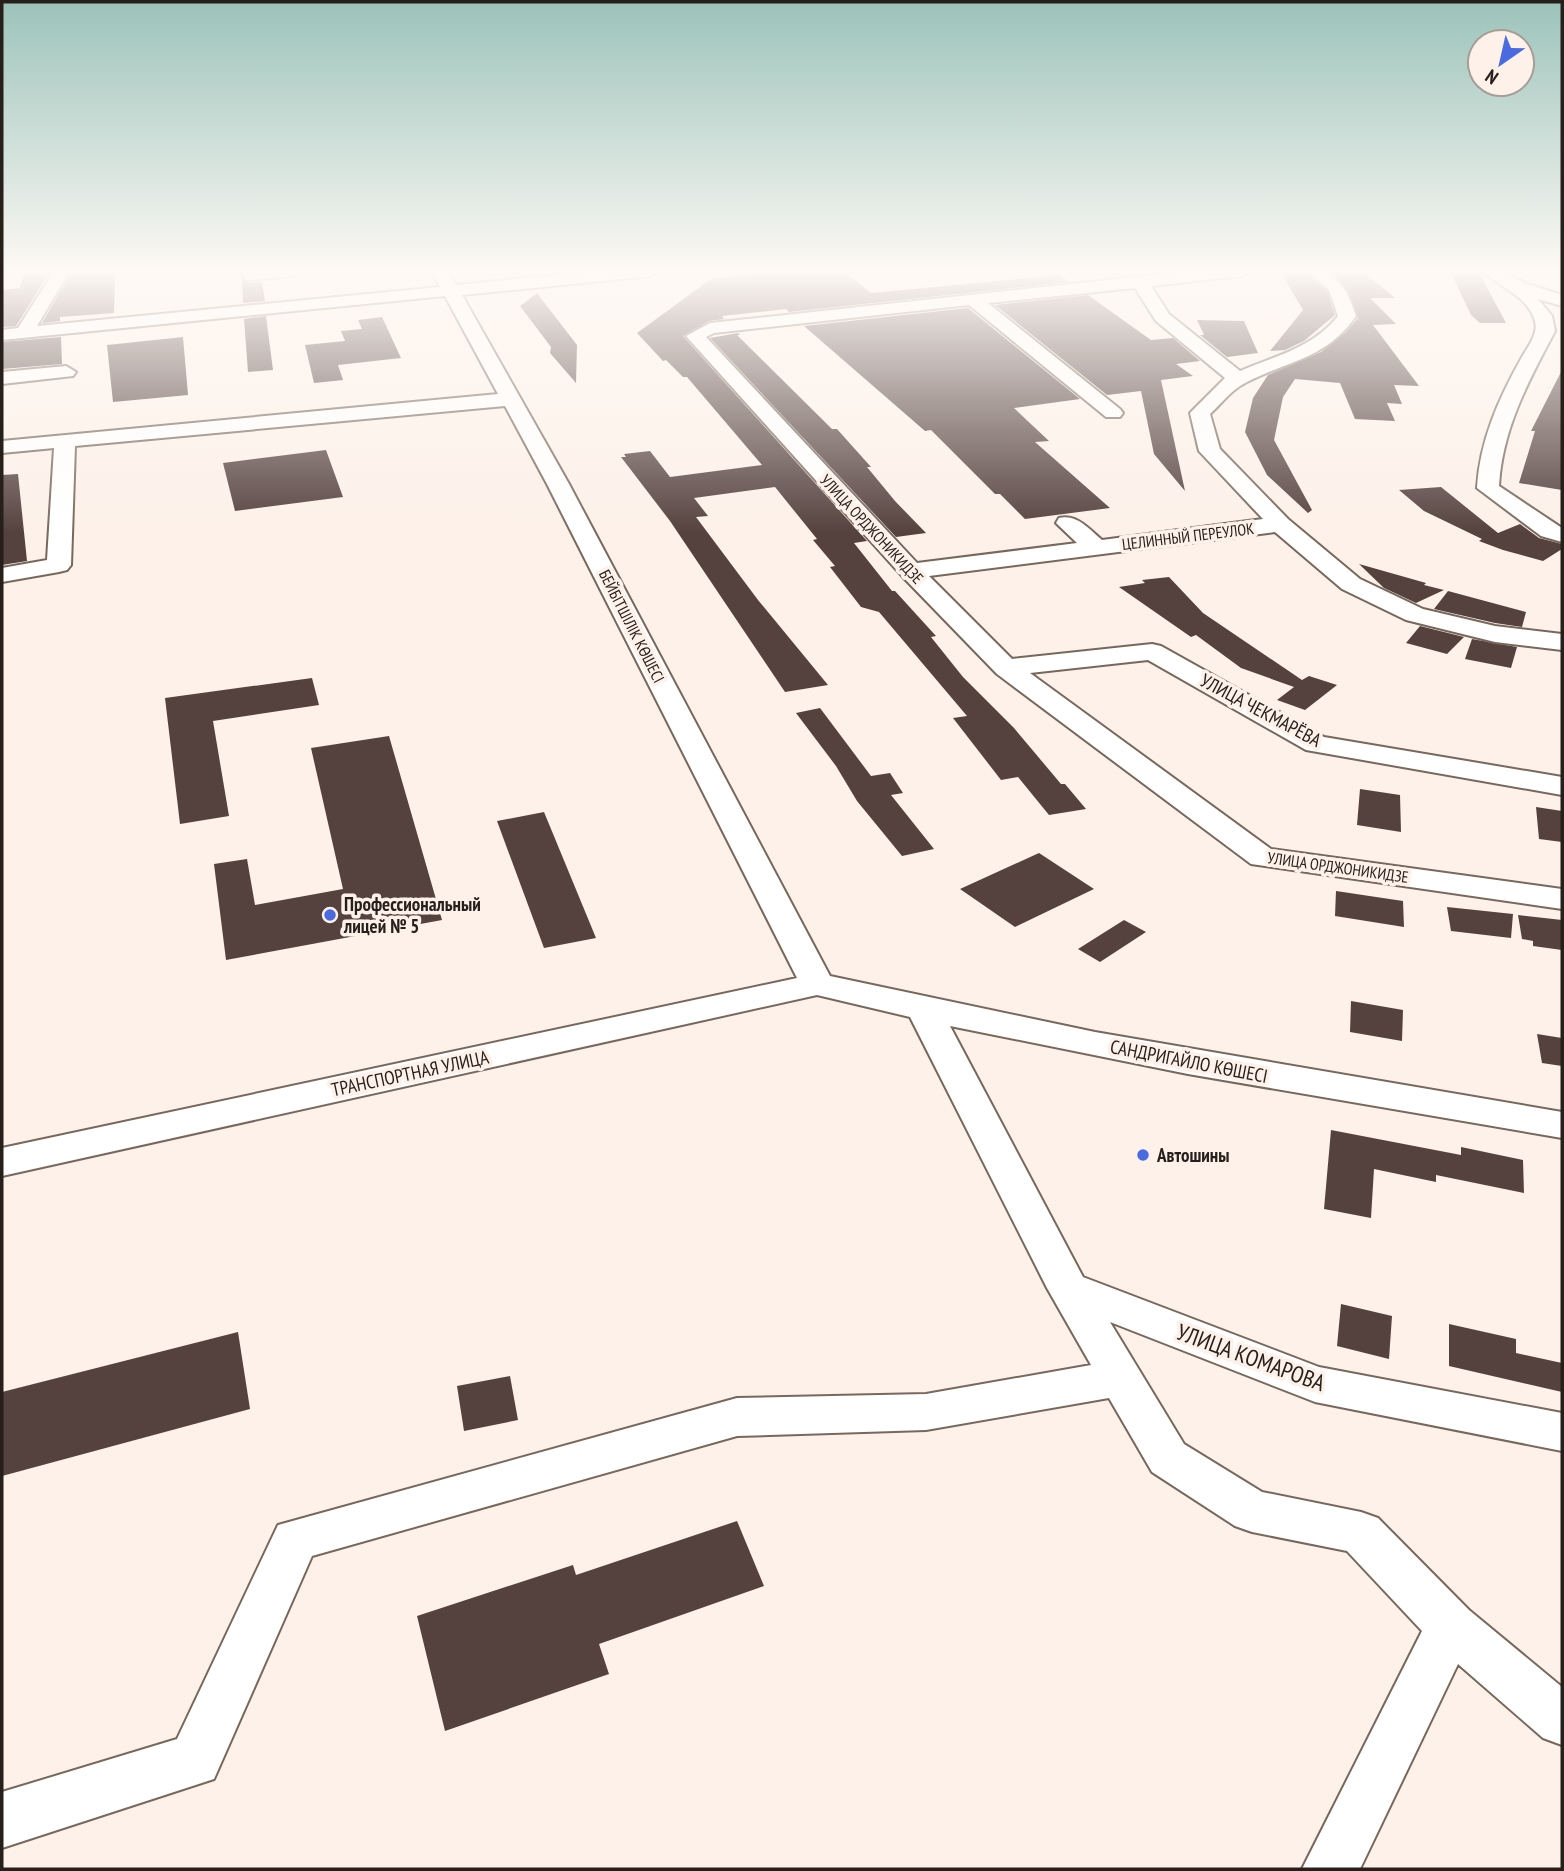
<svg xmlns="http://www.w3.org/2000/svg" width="1564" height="1871" viewBox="0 0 1564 1871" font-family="'PT Sans Narrow',sans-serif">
	<rect width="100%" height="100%" fill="#fdf1e9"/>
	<path fill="#55423f" d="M 24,271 L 45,271 L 46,278 L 16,326 L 2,327 L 2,290 L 20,288 Z
		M 67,271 L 115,271 L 114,313 L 60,317 L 60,321 L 42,323 L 67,280 Z
		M 785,271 L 844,271 L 871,293 L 1060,275 L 1069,282 L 789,312 L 786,309 L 722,316 L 724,319 L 709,321 L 683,336 L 867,541 L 854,543 L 892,591 L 895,591 L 936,636 L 931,637 L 963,677 L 1014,728 L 1061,784 L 1065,784 L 1086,809 L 1049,815 L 1018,777 L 1001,780 L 953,718 L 967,716 L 879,612 L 861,607 L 830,567 L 835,566 L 813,540 L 817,539 L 775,487 L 694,498 L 708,516 L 696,517 L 758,600 L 828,685 L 785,692 L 670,521 L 621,457 L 626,457 L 624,454 L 650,451 L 670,477 L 762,465 L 687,377 L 683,377 L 666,360 L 663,361 L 637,333 L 711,279 Z
		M 1280,271 L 1305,271 L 1327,291 L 1335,315 L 1304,341 L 1285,350 L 1270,351 L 1303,310 Z
		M 1332,271 L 1362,271 L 1395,298 L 1370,298 L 1396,324 L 1373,325 L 1419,386 L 1394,385 L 1402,404 L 1387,403 L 1395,421 L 1355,419 L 1340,383 L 1295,379 L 1283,397 L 1274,440 L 1312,510 L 1308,513 L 1267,475 L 1245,432 L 1253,398 L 1268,375 L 1321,352 L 1346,332 L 1358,318 L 1348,291 Z
		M 1462,271 L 1478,271 L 1506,323 L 1480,323 L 1471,315 L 1452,275 L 1461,275 Z
		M 242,278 L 251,283 L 262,282 L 265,301 L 243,303 Z
		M 537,293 L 577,345 L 576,383 L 550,353 L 551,347 L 520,306 Z
		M 1088,295 L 1151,340 L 1173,338 L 1200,361 L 1176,364 L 1193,376 L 1161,380 L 1185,491 L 1154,454 L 1141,391 L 1107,395 L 995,305 Z
		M 968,308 L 1080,399 L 1014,408 L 1049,441 L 1035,442 L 1110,508 L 1025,519 L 1000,494 L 995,494 L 931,430 L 925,431 L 804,326 Z
		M 266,316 L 273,370 L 248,372 L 244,319 Z
		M 382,317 L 401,358 L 338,365 L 343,380 L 314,383 L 305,345 L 345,341 L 341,331 L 362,329 L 358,320 Z
		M 1197,320 L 1244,321 L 1258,353 L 1227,357 L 1200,335 L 1204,335 Z
		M 738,333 L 740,335 L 737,335 L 832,429 L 837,429 L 871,467 L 867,467 L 895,501 L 926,533 L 896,537 L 710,338 Z
		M 61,337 L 62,364 L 2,369 L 2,342 Z
		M 183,337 L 188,395 L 113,402 L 107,345 Z
		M 1562,370 L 1562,490 L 1519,483 L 1535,431 L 1531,431 Z
		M 326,450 L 343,497 L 235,511 L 223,463 Z
		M 18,474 L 27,561 L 2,565 L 2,475 Z
		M 1441,487 L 1498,533 L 1520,524 L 1539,538 L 1562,544 L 1562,549 L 1543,561 L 1503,550 L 1479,541 L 1482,539 L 1424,511 L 1399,490 Z
		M 1359,564 L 1426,583 L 1424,585 L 1444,590 L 1416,603 L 1384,588 Z
		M 1169,577 L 1203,613 L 1302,680 L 1309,676 L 1337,685 L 1305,710 L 1277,700 L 1294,687 L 1241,668 L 1196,635 L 1191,637 L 1119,587 L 1145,583 L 1142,580 Z
		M 1448,591 L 1526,612 L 1522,627 L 1495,623 L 1434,609 Z
		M 1420,626 L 1464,637 L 1447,654 L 1406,643 Z
		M 1472,639 L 1517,647 L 1511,668 L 1465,659 Z
		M 312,678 L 319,705 L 213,721 L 229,816 L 180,824 L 165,698 Z
		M 820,708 L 871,776 L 890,773 L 903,793 L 891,795 L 934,849 L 902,856 L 857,801 L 836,766 L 796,713 Z
		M 389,736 L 442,920 L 226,960 L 214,864 L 247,859 L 255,905 L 343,889 L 311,748 Z
		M 1360,789 L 1400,795 L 1401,832 L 1357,825 Z
		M 1536,807 L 1562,811 L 1562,842 L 1539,839 Z
		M 544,812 L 596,938 L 544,948 L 497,821 Z
		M 1039,853 L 1094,889 L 1015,927 L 960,889 Z
		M 1336,891 L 1403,901 L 1404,927 L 1335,916 Z
		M 1447,907 L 1513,914 L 1511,938 L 1451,931 Z
		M 1518,915 L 1562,920 L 1562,950 L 1533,946 L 1533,941 L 1522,939 Z
		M 1124,920 L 1146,932 L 1100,962 L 1078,949 Z
		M 1351,1001 L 1403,1010 L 1402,1041 L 1350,1032 Z
		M 1537,1034 L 1562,1038 L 1562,1066 L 1542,1063 Z
		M 1331,1130 L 1461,1155 L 1461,1147 L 1523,1160 L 1524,1193 L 1436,1175 L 1436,1182 L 1374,1169 L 1371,1218 L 1324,1209 Z
		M 1341,1304 L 1392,1316 L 1389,1359 L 1337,1346 Z
		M 1449,1324 L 1516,1339 L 1516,1353 L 1562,1363 L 1562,1392 L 1449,1366 Z
		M 238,1332 L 250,1409 L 2,1476 L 2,1392 Z
		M 510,1376 L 518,1420 L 464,1431 L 457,1386 Z
		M 737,1521 L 764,1586 L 599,1644 L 609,1674 L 445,1731 L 417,1616 L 573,1565 L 576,1575 Z"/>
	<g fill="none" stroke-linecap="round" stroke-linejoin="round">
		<g stroke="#78685c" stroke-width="4">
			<path id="minor" d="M 48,271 L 64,271 L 65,279 L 37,326 L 440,287 L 432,271 L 448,271 L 456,285 L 597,271 L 659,271 L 651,276 L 462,295 L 569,484 L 830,976 L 1095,1032 L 1562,1112 L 1562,1138 L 1188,1074 L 950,1026 L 1083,1277 L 1319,1367 L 1562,1413 L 1562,1451 L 1315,1402 L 1110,1322 L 1184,1444 L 1262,1492 L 1361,1512 L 1378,1518 L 1469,1610 L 1562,1687 L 1562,1745 L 1543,1738 L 1458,1664 L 1360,1869 L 1302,1869 L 1422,1631 L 1347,1551 L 1252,1532 L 1235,1526 L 1152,1472 L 1109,1398 L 926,1430 L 737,1436 L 312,1556 L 214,1779 L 2,1848 L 2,1792 L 177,1739 L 278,1525 L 737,1398 L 926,1394 L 1091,1365 L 1047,1288 L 910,1017 L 817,995 L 2,1176 L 2,1148 L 797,978 L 547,484 L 505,406 L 75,446 L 71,565 L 67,570 L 59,572 L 2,582 L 2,568 L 47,560 L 54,448 L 2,453 L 2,441 L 498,394 L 445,296 L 2,340 L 2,330 L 18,328 L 49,279 Z
				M 245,271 L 303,271 L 295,276 L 251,280 L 245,279 L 243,275 Z
				M 1192,271 L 1250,271 L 1242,276 L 1151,286 L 1169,314 L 1240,371 C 1275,356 1313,348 1338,316 L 1329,290 L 1308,271 L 1329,272 C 1344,284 1350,298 1356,316 C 1326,359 1290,360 1247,382 C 1232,389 1222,403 1210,414 L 1220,449 L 1288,519 L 1360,579 L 1423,609 L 1495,626 L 1562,634 L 1562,650 L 1495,642 L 1406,620 L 1342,589 L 1275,532 L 929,576 L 1012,659 L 1152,644 L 1161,646 L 1324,737 L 1562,777 L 1562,795 L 1306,750 L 1148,660 L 1030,673 L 1271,849 L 1562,889 L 1562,909 L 1251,864 L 997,674 L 902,576 L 686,336 L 710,323 ZM 1135,288 L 1156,321 L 1225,378 L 1190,413 L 1199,451 L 1263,519 L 1102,540 C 1089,529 1077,514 1059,518 L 1056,523 L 1077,543 L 917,563 L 706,337 L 714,333 L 969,305 L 1106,417 L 1120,417 L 1123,413 L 1120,409 L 988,303 Z
				M 1484,271 L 1504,271 L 1525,283 L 1562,295 L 1562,306 L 1538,299 L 1552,316 L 1555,331 C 1529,380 1502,429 1499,486 L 1562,528 L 1562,542 L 1541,536 L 1477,488 C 1480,440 1499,398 1522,357 C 1529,345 1540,332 1534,318 C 1525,294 1499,288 1484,271 Z
				M 66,366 L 76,372 L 73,376 L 2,384 L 2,372 Z"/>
		</g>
		<use href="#minor" fill="#fff" fill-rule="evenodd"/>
	</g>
	<linearGradient id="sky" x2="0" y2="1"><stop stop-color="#9bc3ba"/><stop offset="0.51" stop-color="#fef9f5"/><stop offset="1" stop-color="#fef9f5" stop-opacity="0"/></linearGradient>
	<rect width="1564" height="533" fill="url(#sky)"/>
	<g fill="#4a6bdf" stroke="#fdf1e9" stroke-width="2.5">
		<circle cx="330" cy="915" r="7"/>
		<circle cx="1143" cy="1155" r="7"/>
	</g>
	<g text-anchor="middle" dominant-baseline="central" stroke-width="7" stroke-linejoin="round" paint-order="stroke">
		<g font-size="16" fill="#261f1a" stroke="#fdf1e9">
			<text transform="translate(872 529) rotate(47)">УЛИЦА ОРДЖОНИКИДЗЕ</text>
			<text transform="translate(1188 536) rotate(-7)">ЦЕЛИННЫЙ ПЕРЕУЛОК</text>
			<text transform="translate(632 626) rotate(63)">БЕЙБІТШІЛІК КӨШЕСІ</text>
			<text transform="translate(1338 867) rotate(8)">УЛИЦА ОРДЖОНИКИДЗЕ</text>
		</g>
		<g font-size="19" fill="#261f1a" stroke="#fdf1e9">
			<text transform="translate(1261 710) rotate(28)">УЛИЦА ЧЕКМАРЁВА</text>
			<text transform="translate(1189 1061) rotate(11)">САНДРИГАЙЛО КӨШЕСІ</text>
			<text transform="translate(410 1073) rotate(-12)">ТРАНСПОРТНАЯ УЛИЦА</text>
		</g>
		<g font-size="19" font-weight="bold" fill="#261f1a" stroke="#fdf1e9" text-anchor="start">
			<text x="344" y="904">Профессиональный<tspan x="344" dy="22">лицей № 5</tspan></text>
			<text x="1157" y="1155">Автошины</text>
		</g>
		<g font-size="23" fill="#261f1a" stroke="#fdf1e9">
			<text transform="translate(1251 1357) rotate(20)">УЛИЦА КОМАРОВА</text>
		</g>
	</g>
	<rect width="1564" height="1871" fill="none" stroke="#261f1a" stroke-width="7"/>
	<g transform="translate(1501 63) rotate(214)"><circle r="33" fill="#fdf1e9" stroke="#a79d96" stroke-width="2"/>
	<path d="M0-5L12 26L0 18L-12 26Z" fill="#4a6bdf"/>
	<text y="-10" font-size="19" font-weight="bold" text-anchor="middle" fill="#261f1a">N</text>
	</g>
</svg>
